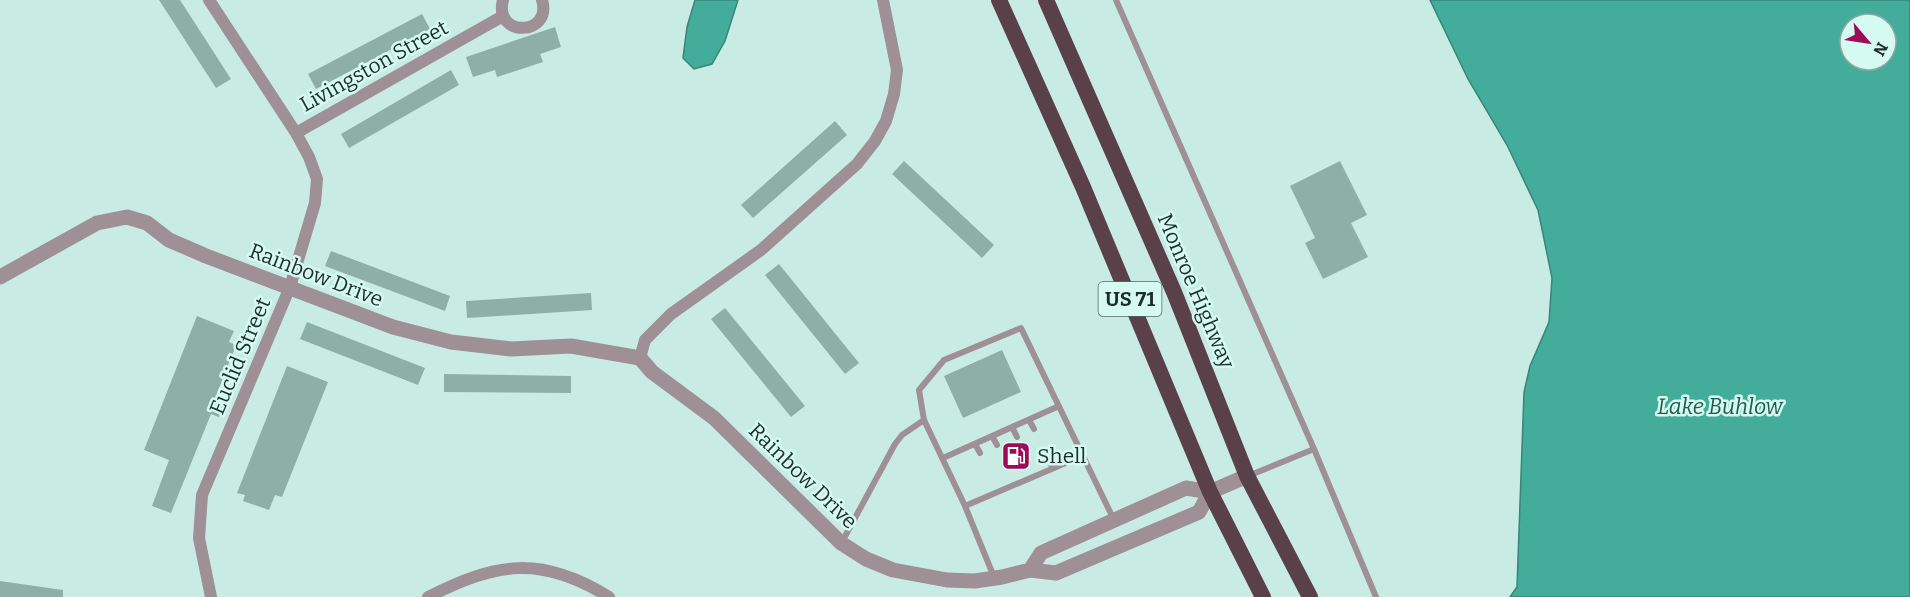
<svg xmlns="http://www.w3.org/2000/svg" width="1910" height="597" viewBox="0 0 1910 597" font-family="Bitter,serif">
	<rect width="100%" height="100%" fill="#c8ece4"/>
	<path fill="#43ac9a" stroke="#388678" stroke-width="1.5" fill-rule="evenodd" d="M 695,0 L 738,0 L 725,41 L 712,64 L 694,69 L 683,58 L 687,27 Z
		M 1430,0 L 1910,0 L 1910,597 L 1510,597 L 1517,587 L 1524,392 L 1530,366 L 1549,322 L 1552,278 L 1538,210 L 1507,145 L 1468,79 ZM 1850,24 L 1886,24 L 1886,60 L 1850,60 Z"/>
	<path fill="#8dafa7" d="M 159,0 L 180,0 L 231,79 L 216,88 Z
		M 422,14 L 430,29 L 316,89 L 308,74 Z
		M 555,27 L 561,47 L 540,54 L 543,62 L 497,77 L 495,70 L 473,77 L 466,57 Z
		M 451,70 L 459,85 L 349,148 L 341,134 Z
		M 835,121 L 847,135 L 753,218 L 741,205 Z
		M 904,161 L 994,245 L 982,258 L 892,174 Z
		M 1340,161 L 1367,215 L 1351,223 L 1368,257 L 1323,279 L 1305,243 L 1315,238 L 1290,186 Z
		M 331,251 L 450,296 L 445,311 L 325,266 Z
		M 779,264 L 859,363 L 845,374 L 765,275 Z
		M 591,293 L 592,310 L 467,318 L 466,301 Z
		M 725,308 L 805,406 L 791,417 L 711,319 Z
		M 197,316 L 234,331 L 229,342 L 236,345 L 216,396 L 226,399 L 219,417 L 211,414 L 171,513 L 152,506 L 169,460 L 144,450 Z
		M 307,322 L 425,368 L 418,385 L 300,339 Z
		M 1002,350 L 1021,392 L 963,418 L 944,376 Z
		M 287,366 L 328,382 L 282,497 L 275,495 L 269,510 L 243,501 L 245,495 L 237,493 Z
		M 444,374 L 571,376 L 571,393 L 444,392 Z
		M 0,581 L 63,590 L 63,597 L 0,597 Z"/>
	<g fill="none" stroke-linecap="round" stroke-linejoin="round">
		<path stroke="#9e9094" stroke-width="6" d="M 1116,0 L 1314,449 L 1248,476
			M 1029,420 L 1034,429
			M 1012,427 L 1017,437
			M 992,436 L 997,445
			M 975,444 L 980,453
			M 1314,449 L 1376,597
			M 943,458 L 1059,406
			M 1048,459 L 1053,468
			M 965,506 L 1082,456
			M 842,542 L 895,444 L 902,435 L 924,420
			M 994,577 L 965,506 L 924,420 L 919,390 L 944,360 L 1021,328 L 1114,520"/>
		<path stroke="#9e9094" stroke-width="12" d="M 209,0 L 296,133 L 309,157 L 317,179 L 315,203 L 290,287 L 202,495 L 199,538 L 211,597
			M 503,0 C 493,38 553,36 542,0
			M 296,133 L 503,16
			M 640,358 L 645,340 L 671,314 L 761,250 L 857,164 L 875,141 L 886,121 L 894,94 L 897,70 L 883,0
			M 428,597 C 497,562 541,555 609,597"/>
		<path stroke="#9e9094" stroke-width="15" d="M 0,277 L 97,223 L 127,217 L 147,223 L 169,240 L 206,256 L 393,327 L 451,342 L 511,349 L 571,346 L 640,358 L 652,372 L 714,418 L 841,543 L 866,559 L 893,570 L 947,580 L 975,581 L 1002,577 L 1030,570 L 1056,573 L 1199,512 L 1210,492
			M 1030,570 L 1041,553 L 1186,488 L 1210,492 L 1247,476"/>
		<path stroke="#5a4049" stroke-width="16" d="M 999,0 L 1083,187 L 1210,492 L 1263,597
			M 1046,0 L 1174,292 L 1247,476 L 1310,597"/>
	</g>
	<defs>
		<g id="fuel-square" transform="scale(1.5)"><rect x="-9" y="-9" width="18" height="18" rx="4" fill="#9e0c58" stroke="#d5faf1"/><path d="M-5.5-6h7V0h2V4h1.3V-2.5L3-4.5l.8-.8L6-3V5H2.5V1h-1V6h-7ZM-4.2-4.7v3.2H.2V-4.7Z" fill="#fff"/></g>
	</defs>
	<g fill-rule="evenodd">
		<use href="#fuel-square" x="1016" y="456"/>
	</g>
	<g text-anchor="middle" dominant-baseline="central" stroke-width="5" stroke-linejoin="round" paint-order="stroke">
		<rect fill="#d5faf1" stroke="#566a66" stroke-width="1.5" x="1098.5" y="282" width="63" height="34" rx="4.5"/>
		<g font-size="20" font-weight="bold" fill="#1f2d2a">
			<text x="1130" y="299">US 71</text>
		</g>
		<g font-size="21" fill="#1f2d2a" stroke="#d5faf1">
			<text transform="translate(374 66) rotate(-29)">Livingston Street</text>
			<text transform="translate(316 275) rotate(21)">Rainbow Drive</text>
			<text transform="translate(1196 291) rotate(67)">Monroe Highway</text>
			<text transform="translate(240 356) rotate(-67)">Euclid Street</text>
			<text transform="translate(803 476) rotate(44)">Rainbow Drive</text>
		</g>
		<g font-size="21" fill="#1f2d2a" stroke="#d5faf1" text-anchor="start">
			<text x="1037" y="456">Shell</text>
		</g>
		<g font-size="22" font-style="italic" fill="#225b51" stroke="#d5faf1">
			<text x="1720" y="406">Lake Buhlow</text>
		</g>
	</g>
	<g transform="translate(1868 42) rotate(119)"><circle r="28" fill="#d5faf1" stroke="#8ca8a1" stroke-width="1.5"/>
	<path d="M0-4.5L10 22L0 15L-10 22Z" fill="#9e0c58"/>
	<text y="-9" font-size="16" font-weight="bold" text-anchor="middle" fill="#1f2d2a">N</text>
	</g>
</svg>
